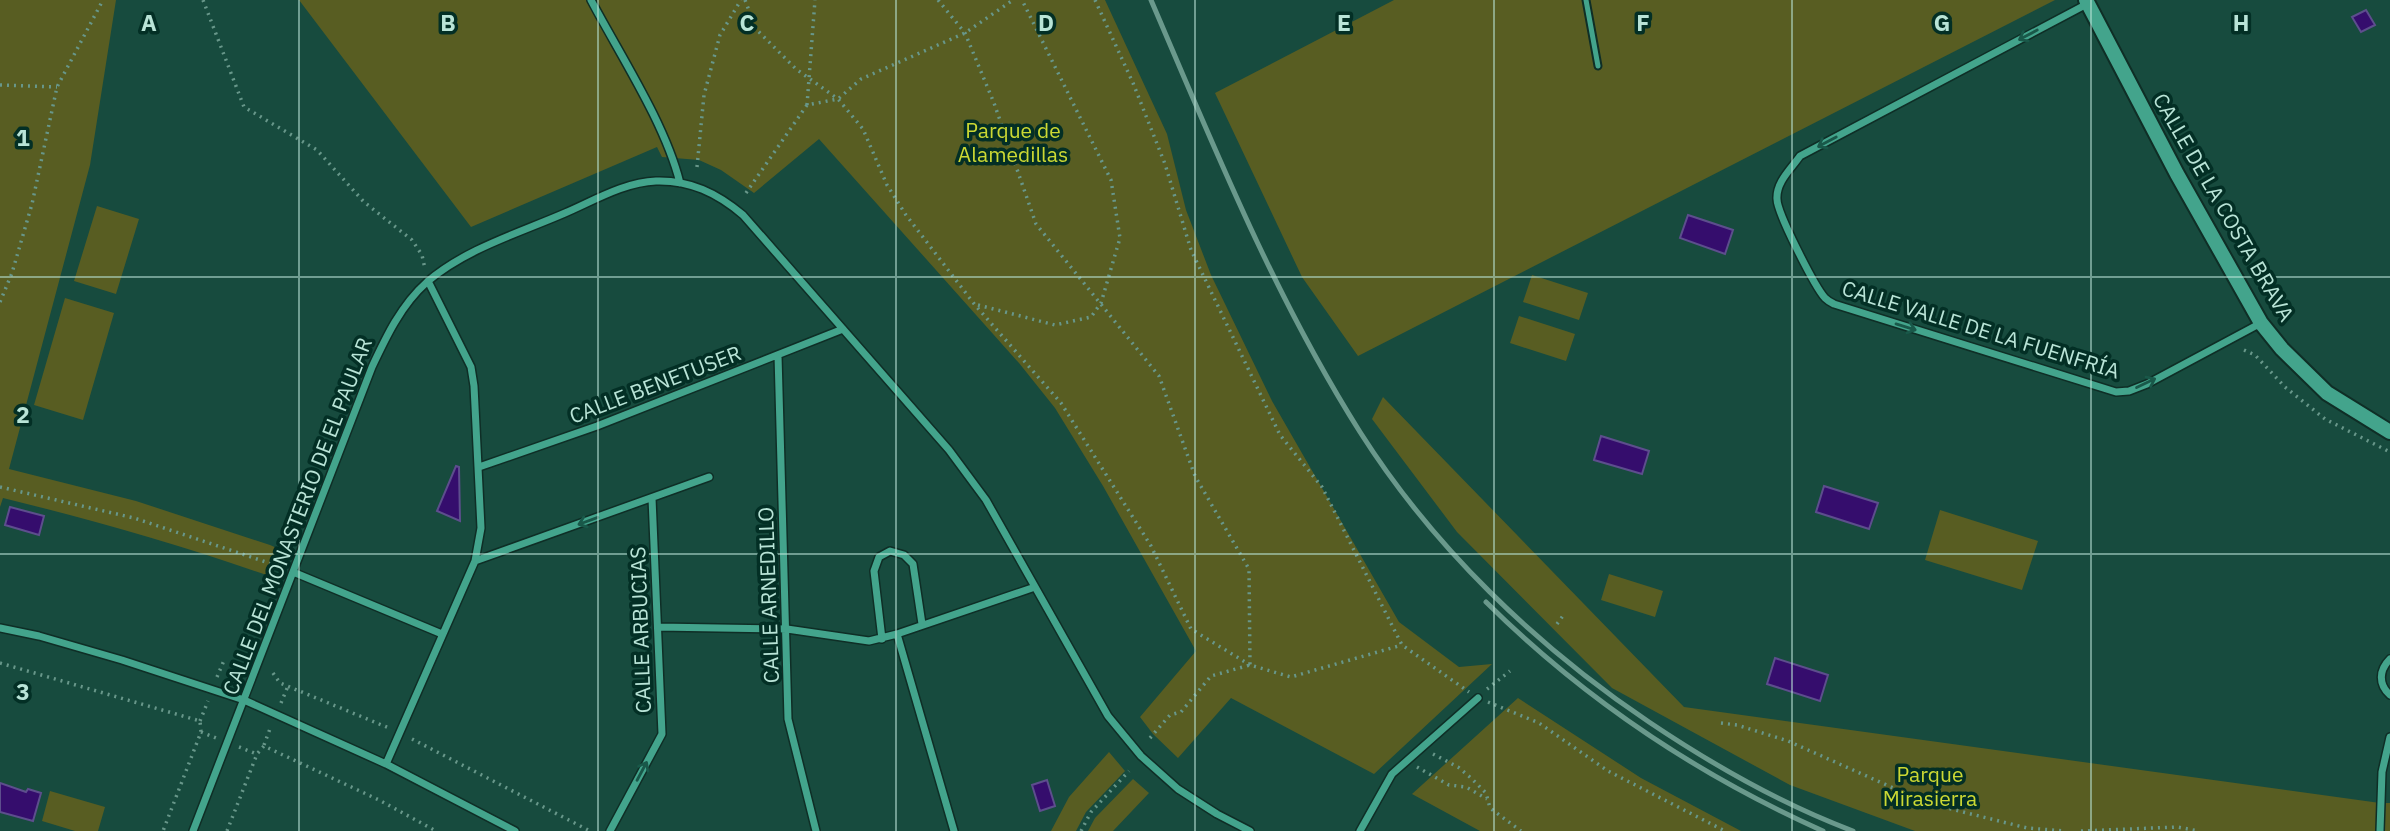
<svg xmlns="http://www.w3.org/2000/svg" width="2390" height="831" viewBox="0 0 2390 831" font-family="'IBM Plex Sans',sans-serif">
	<rect width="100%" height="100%" fill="#174b3e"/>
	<path fill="#585d22" d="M 0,0 L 116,0 L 90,165 L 9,469 L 136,501 L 270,545 L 279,549 L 269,576 C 181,545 93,520 3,498 L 0,507 Z
		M 299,0 L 1105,0 L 1167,134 L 1186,210 L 1211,275 L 1272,401 L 1399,622 L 1459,667 L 1492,664 L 1374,774 L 1231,698 L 1178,758 L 1153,734 L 1140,717 L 1196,651 L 1103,486 L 1055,408 L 1019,363 L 819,139 L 754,193 L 721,170 L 699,160 L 662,157 L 657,147 L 471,227 Z
		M 1394,0 L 2055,0 L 1358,356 L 1302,277 L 1215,93 Z
		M 97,206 L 139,219 L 116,294 L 74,281 Z
		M 1532,275 L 1588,293 L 1579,320 L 1523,302 Z
		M 65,298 L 114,313 L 83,420 L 34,405 Z
		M 1519,316 L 1575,334 L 1566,361 L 1510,343 Z
		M 1383,397 L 1684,707 L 2380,803 L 2390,803 L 2390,831 L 1915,831 L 1790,785 L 1612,688 L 1457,532 L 1372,419 Z
		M 1940,510 L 2038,541 L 2022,590 L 1925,560 Z
		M 1609,574 L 1663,591 L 1655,617 L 1601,600 Z
		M 1518,698 L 1641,778 L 1741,831 L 1480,831 L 1412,794 Z
		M 1109,752 L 1125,771 L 1086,812 L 1076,831 L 1051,831 L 1069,797 Z
		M 1133,779 L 1149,793 L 1113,831 L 1088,831 L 1095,818 Z
		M 50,791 L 105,807 L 98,831 L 75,831 L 42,821 Z"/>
	<path fill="#350d6d" stroke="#5d4e8d" stroke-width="2" d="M 2366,10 L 2375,25 L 2361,32 L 2352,17 Z
		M 1688,215 L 1733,230 L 1725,254 L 1680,238 Z
		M 1601,436 L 1649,451 L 1642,474 L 1594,460 Z
		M 456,466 L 459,467 L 460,521 L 437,511 Z
		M 1824,486 L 1878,503 L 1869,529 L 1816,512 Z
		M 10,507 L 44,516 L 39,535 L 5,525 Z
		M 1775,658 L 1828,675 L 1820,701 L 1767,684 Z
		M 1047,780 L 1055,806 L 1040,811 L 1032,785 Z
		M 0,783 L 26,792 L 28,789 L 41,793 L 33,821 L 0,812 Z"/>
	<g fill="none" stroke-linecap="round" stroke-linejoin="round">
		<g stroke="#0f2e26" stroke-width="9">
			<path id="lane" d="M 1586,0 L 1598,66"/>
		</g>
		<g stroke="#0f2e26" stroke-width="10">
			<path id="street" d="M 591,0 C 620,55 665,123 680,183
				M 2087,4 L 1800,156 C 1791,169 1776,182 1777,199 C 1777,213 1815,287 1825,298 C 1826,299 1832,303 1834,304 L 2116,392 L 2129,391 L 2147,384 L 2261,323
				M 778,355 L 788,719 L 816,831
				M 479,467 L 597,426 L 843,329
				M 475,561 L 709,477
				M 293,572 L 442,634
				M 658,627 L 787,629 L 869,641 L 897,634 L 1035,587
				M 0,628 L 39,636 L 122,660 L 244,700 L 386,764 L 515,831
				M 897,634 L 954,831
				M 882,639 L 874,571 L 879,557 L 890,551 L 904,555 L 913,564 L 922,624
				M 2390,659 C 2379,670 2378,684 2390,695
				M 386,764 L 475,561 L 481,528 L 474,386 L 471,367 L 428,281
				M 193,831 L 372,367 C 386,337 401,305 427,282 C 465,249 519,233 565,213 C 593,201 625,182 656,181 C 690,180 717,193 743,215 L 949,450 L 986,500 L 1108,716 L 1141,756 L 1178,789 L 1217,814 L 1250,831
				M 610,831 L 662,734 L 652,498
				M 1360,831 L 1392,774 L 1478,698
				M 2380,831 L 2382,772 L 2390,737"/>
		</g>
		<g stroke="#0f2e26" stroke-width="18">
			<path id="secondary" d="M 2086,0 L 2177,174 L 2261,323 L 2282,349 L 2327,393 L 2390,432"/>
		</g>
		<path stroke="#68978a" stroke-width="3.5" stroke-dasharray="2 5" stroke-linecap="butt" d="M 203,0 L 244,107 L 317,150 L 364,202 L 412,240 L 422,255 L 425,269
			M 745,0 L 756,29 L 796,69 L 838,99 L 863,129 L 887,185 L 906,215 L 975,305 L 1061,403 L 1151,546 L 1191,629 L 1250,665
			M 938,0 L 965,33 L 994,103 L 1036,224 L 1159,376 L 1195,476 L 1249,569 L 1250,665 L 1291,677 L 1402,645
			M 1095,0 L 1133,83 L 1165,164 L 1191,250 L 1280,435 L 1322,487 L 1402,645 L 1469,692
			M 0,85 L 57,87
			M 807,105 L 815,0
			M 697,167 L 704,95 L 720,35 L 741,0
			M 746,193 L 807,105 L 838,99 L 861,79 L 965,33 L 1013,0
			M 0,302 L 12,273 L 32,204 L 57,87 L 103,0
			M 978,305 L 1055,325 L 1091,317 L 1101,303 L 1120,238 L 1111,180 L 1022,0
			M 2244,350 L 2255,355 L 2285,387 L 2325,419 L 2390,452
			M 0,487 L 134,518 L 281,567
			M 1557,624 L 1565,613
			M 0,663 L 200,721 L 201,732 L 163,831
			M 273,673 L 280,683 L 389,728
			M 217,677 L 225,658
			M 1487,689 L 1510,671
			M 1488,702 L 1539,723 L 1608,771 L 1725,831
			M 281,703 L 288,686
			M 200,721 L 208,701
			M 1721,723 L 1737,725 L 1788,741 L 1927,803 L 2027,828 L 2065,831
			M 201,732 L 216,738
			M 1150,738 L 1170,715 L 1181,712 L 1211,676 L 1250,665
			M 412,739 L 590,831
			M 264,745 L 271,726
			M 239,747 L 257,754
			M 1433,754 L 1458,767 L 1471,778 L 1486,793 L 1490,808 L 1521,831
			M 1417,767 L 1449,785 L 1466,787 L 1487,799
			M 227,831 L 257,754 L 264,746 L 379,800 L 436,831
			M 1081,831 L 1091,812 L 1129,771
			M 2081,831 L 2177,827 L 2199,831"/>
		<use href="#lane" stroke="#43a48c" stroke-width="5"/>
		<use href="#street" stroke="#43a48c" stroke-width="7"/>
		<use href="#secondary" stroke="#43a48c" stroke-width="14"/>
		<path stroke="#6a998c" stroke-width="5" d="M 1151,0 C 1214,147 1274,296 1360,432 C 1433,547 1536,646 1649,722 C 1713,765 1781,804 1853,831
			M 1486,602 C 1584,699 1698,775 1823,831"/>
	</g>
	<defs><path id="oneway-shaft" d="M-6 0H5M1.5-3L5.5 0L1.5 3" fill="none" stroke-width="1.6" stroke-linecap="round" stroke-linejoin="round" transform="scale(1.75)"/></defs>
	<g stroke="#195849">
		<use href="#oneway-shaft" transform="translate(2028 35) rotate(152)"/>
		<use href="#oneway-shaft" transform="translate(1827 142) rotate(152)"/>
		<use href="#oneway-shaft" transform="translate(1906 327) rotate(17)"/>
		<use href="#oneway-shaft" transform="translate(2146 383) rotate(-26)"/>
		<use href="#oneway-shaft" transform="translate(588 521) rotate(160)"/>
		<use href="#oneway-shaft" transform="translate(642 771) rotate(-62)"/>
	</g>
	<path fill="none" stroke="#b9e4d7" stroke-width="2" stroke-opacity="0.55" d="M 299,0 L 299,831M 598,0 L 598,831M 896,0 L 896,831M 1195,0 L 1195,831M 1494,0 L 1494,831M 1792,0 L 1792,831M 2091,0 L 2091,831M 0,277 L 2390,277M 0,554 L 2390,554"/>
	<g text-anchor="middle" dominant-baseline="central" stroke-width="7" stroke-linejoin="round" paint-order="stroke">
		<g font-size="21" fill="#ccd933" stroke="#032f25">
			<text x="1013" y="130">Parque de<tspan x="1013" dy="24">Alamedillas</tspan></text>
			<text x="1930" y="774">Parque<tspan x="1930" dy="24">Mirasierra</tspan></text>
		</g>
		<g font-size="21" fill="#b9e4d7" stroke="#032f25">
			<text transform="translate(2224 207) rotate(60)">CALLE DE LA COSTA BRAVA</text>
			<text transform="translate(1981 329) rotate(17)">CALLE VALLE DE LA FUENFRÍA</text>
			<text transform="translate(655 384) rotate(-21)">CALLE BENETUSER</text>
			<text transform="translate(297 516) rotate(-69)">CALLE DEL MONASTERIO DE EL PAULAR</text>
			<text transform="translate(768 595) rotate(-92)">CALLE ARNEDILLO</text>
			<text transform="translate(640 630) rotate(-92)">CALLE ARBUCIAS</text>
		</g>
	</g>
	<g font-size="23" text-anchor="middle" font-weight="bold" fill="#b9e4d7" stroke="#032f25" stroke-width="7" stroke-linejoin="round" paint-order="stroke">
		<text x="149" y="31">A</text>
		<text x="448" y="31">B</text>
		<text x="747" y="31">C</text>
		<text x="1046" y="31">D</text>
		<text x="1344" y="31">E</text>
		<text x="1643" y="31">F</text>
		<text x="1942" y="31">G</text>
		<text x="2241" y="31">H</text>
		<text x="23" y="146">1</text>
		<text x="23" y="423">2</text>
		<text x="23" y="700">3</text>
	</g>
</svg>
